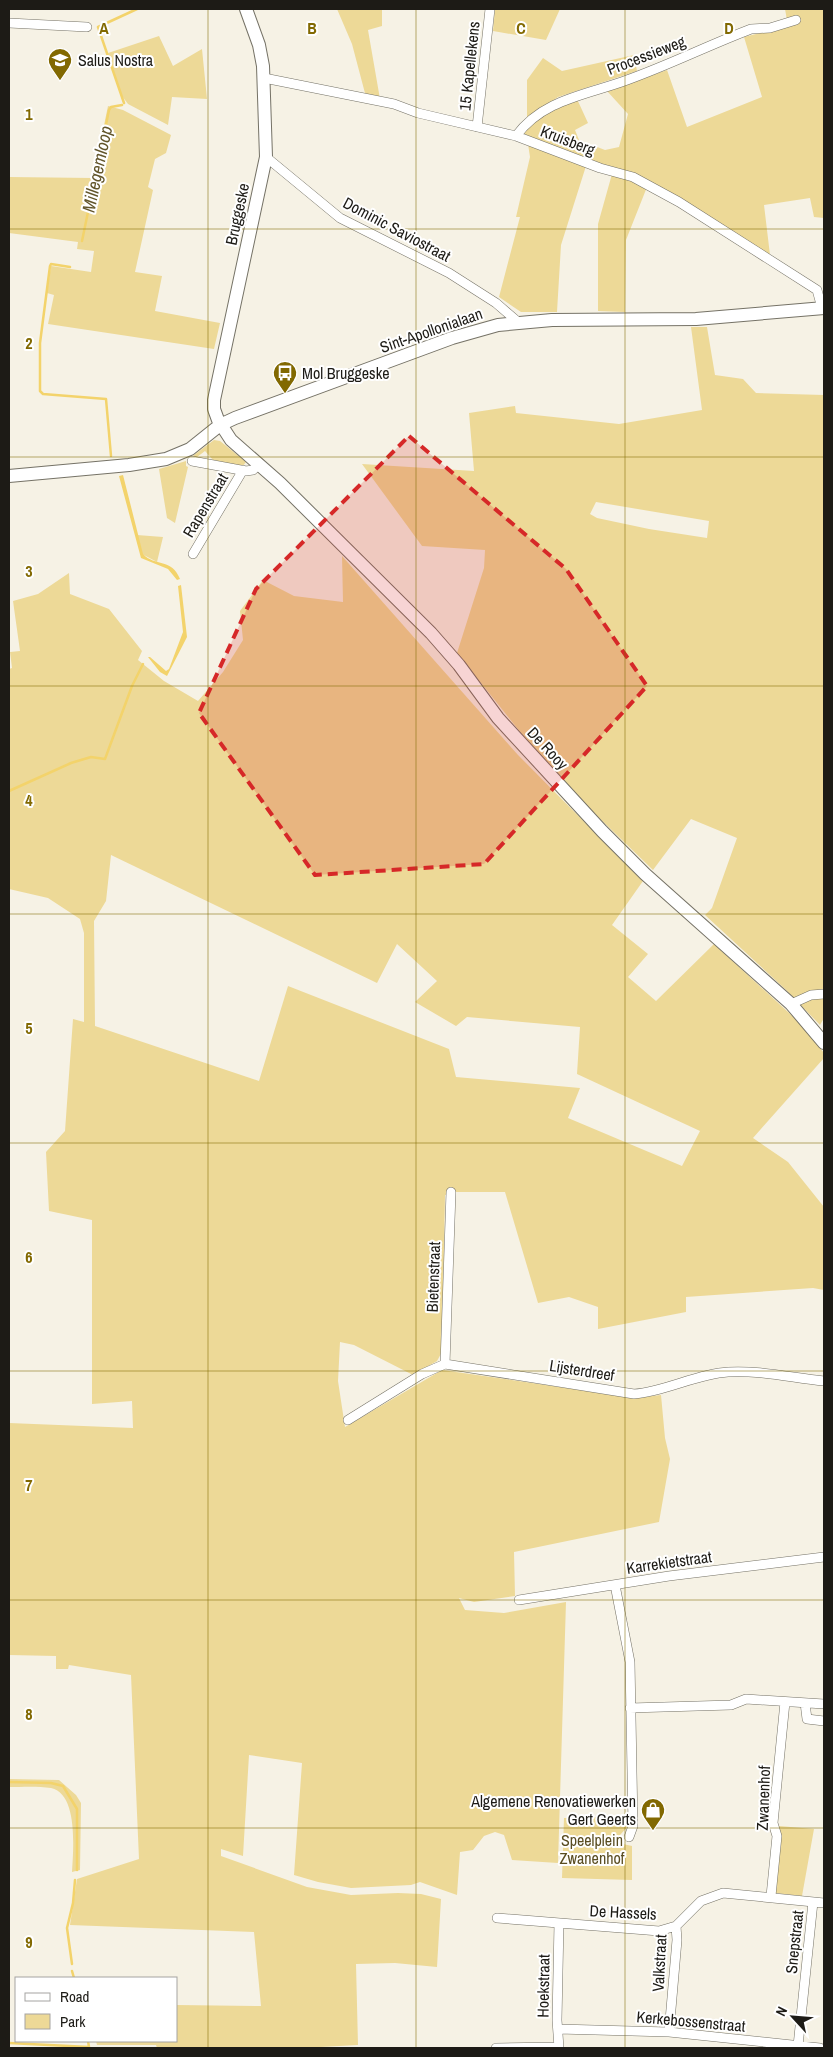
<svg xmlns="http://www.w3.org/2000/svg" width="833" height="2057" viewBox="0 0 833 2057" font-family="'Archivo Narrow',sans-serif">
	<rect width="100%" height="100%" fill="#f6f2e5"/>
	<path fill="#edd997" fill-rule="evenodd" d="M 337,9 L 382,9 L 382,26 L 368,30 L 380,99 L 366,97 L 352,44 Z
		M 495,9 L 560,9 L 546,40 L 493,31 Z
		M 785,9 L 824,9 L 824,218 L 814,217 L 810,198 L 764,205 L 770,255 L 634,174 L 589,160 L 524,134 L 525,129 L 545,114 L 577,99 L 588,123 L 575,130 L 579,140 L 605,150 L 619,147 L 628,114 L 607,91 L 667,70 L 687,127 L 762,97 L 744,37 L 788,26 Z
		M 159,36 L 173,66 L 202,49 L 207,99 L 172,97 L 168,125 L 128,104 L 122,96 L 108,53 Z
		M 634,55 L 637,71 L 558,97 L 527,119 L 527,80 L 543,58 L 562,71 Z
		M 108,106 L 123,110 L 171,135 L 166,153 L 155,159 L 148,187 L 153,190 L 135,272 L 162,276 L 155,311 L 220,323 L 214,349 L 48,324 L 54,295 L 47,293 L 51,266 L 91,272 L 94,251 L 77,249 L 78,242 L 9,233 L 9,177 L 93,178 Z
		M 528,144 L 586,166 L 561,245 L 557,312 L 521,312 L 499,297 L 520,217 L 516,217 L 530,157 Z
		M 612,174 L 629,178 L 647,187 L 626,240 L 625,312 L 598,311 L 598,224 Z
		M 691,327 L 707,327 L 715,375 L 743,379 L 756,393 L 824,395 L 824,1018 L 820,1025 L 785,989 L 705,915 L 712,908 L 737,838 L 691,819 L 653,870 L 592,811 L 533,748 L 457,653 L 484,568 L 485,550 L 422,546 L 362,464 L 474,471 L 469,413 L 515,406 L 516,413 L 619,424 L 702,410 ZM 596,502 L 709,521 L 707,538 L 649,529 L 597,518 L 590,514 Z
		M 214,440 L 220,441 L 246,462 L 242,467 L 213,460 L 205,451 L 193,460 L 190,458 Z
		M 186,461 L 186,466 L 188,467 L 175,523 L 167,518 L 159,469 Z
		M 137,535 L 163,537 L 157,562 L 142,554 Z
		M 342,556 L 518,755 L 643,881 L 612,925 L 648,954 L 628,977 L 656,1001 L 714,944 L 800,1023 L 824,1053 L 824,1058 L 753,1138 L 788,1162 L 824,1207 L 824,1290 L 813,1288 L 686,1297 L 686,1312 L 598,1329 L 598,1307 L 569,1297 L 538,1303 L 505,1192 L 455,1192 L 445,1195 L 442,1352 L 437,1361 L 413,1375 L 354,1345 L 340,1342 L 338,1381 L 345,1427 L 442,1370 L 635,1398 L 661,1395 L 665,1438 L 670,1459 L 659,1522 L 514,1552 L 515,1596 L 474,1602 L 459,1598 L 465,1610 L 504,1613 L 566,1602 L 558,1863 L 512,1860 L 504,1835 L 495,1832 L 484,1836 L 473,1850 L 460,1852 L 457,1895 L 420,1882 L 411,1885 L 351,1888 L 318,1882 L 294,1875 L 302,1763 L 249,1755 L 243,1856 L 221,1849 L 221,1856 L 307,1887 L 351,1895 L 398,1893 L 421,1894 L 441,1899 L 437,1967 L 395,1963 L 356,1964 L 358,2045 L 302,2048 L 157,2048 L 156,2045 L 97,2045 L 96,2041 L 176,2041 L 176,2005 L 261,2006 L 254,1932 L 70,1925 L 77,1879 L 139,1859 L 131,1675 L 69,1665 L 68,1669 L 56,1669 L 56,1656 L 9,1655 L 9,1423 L 133,1428 L 132,1401 L 92,1404 L 92,1220 L 49,1211 L 46,1152 L 65,1131 L 73,1019 L 84,1022 L 84,933 L 80,919 L 48,898 L 9,889 L 9,669 L 12,668 L 10,652 L 20,651 L 13,601 L 38,594 L 69,573 L 70,594 L 109,609 L 142,651 L 138,660 L 164,681 L 198,701 L 223,672 L 243,640 L 240,611 L 263,580 L 294,596 L 343,602 ZM 111,855 L 377,983 L 397,944 L 437,981 L 415,1002 L 456,1026 L 467,1017 L 580,1027 L 577,1074 L 700,1131 L 682,1166 L 568,1118 L 580,1088 L 456,1077 L 449,1049 L 288,986 L 259,1081 L 95,1026 L 94,921 L 106,901 Z
		M 9,1779 L 59,1780 L 76,1795 L 81,1803 L 80,1870 L 72,1872 C 73,1852 79,1794 51,1788 C 38,1786 22,1787 9,1787 Z
		M 629,1816 L 629,1825 L 620,1835 L 623,1844 L 632,1846 L 632,1880 L 562,1878 L 564,1818 Z
		M 779,1826 L 814,1829 L 802,1896 L 775,1893 L 781,1836 Z"/>
	<path fill="#f3d36b" d="M 123,475 L 143,554 C 155,567 172,558 180,579 L 177,580 L 168,569 L 141,558 L 119,476 Z
		M 181,585 L 187,637 L 167,676 L 160,672 L 148,657 L 150,657 L 166,671 L 169,669 L 183,632 L 178,586 Z"/>
	<g fill="none" stroke-linecap="round" stroke-linejoin="round">
		<path stroke="#f3d36b" stroke-width="2.5" d="M 124,103 L 98,27 L 137,9
			M 82,241 L 109,110 L 111,107 L 122,105
			M 70,267 L 51,264 L 50,266 L 40,343 L 40,391 L 43,394 L 106,399 L 111,456
			M 9,791 L 71,763 L 91,757 L 105,759 L 132,686 L 143,664
			M 9,1782 L 51,1783 L 63,1786 L 77,1809 L 77,1870
			M 72,1964 L 67,1928 L 73,1903 L 75,1880
			M 72,1971 L 74,1978
			M 9,2043 L 89,2047 L 88,2041"/>
		<g stroke="#757266" stroke-width="10">
			<path id="street" d="M 9,23 L 87,27
				M 264,78 L 394,104 L 418,113 L 516,136 L 600,168 L 633,177 L 679,202 L 817,290 L 822,308
				M 477,127 L 490,9
				M 516,136 C 543,99 587,95 627,80 C 669,65 709,45 751,29 L 770,28 L 796,20
				M 266,157 L 340,218 L 449,273 L 496,303 L 518,322
				M 192,461 L 246,471 L 253,470 L 259,464
				M 193,554 L 243,470
				M 791,1004 L 811,995 L 824,994
				M 445,1364 L 451,1192
				M 348,1420 L 422,1374 L 445,1364 L 634,1394 C 667,1391 696,1374 728,1372 C 759,1370 793,1378 824,1381
				M 615,1585 L 630,1662 L 633,1826 L 629,1837
				M 519,1600 L 669,1576 L 824,1557
				M 805,1703 L 807,1719 L 824,1721
				M 630,1708 L 731,1705 L 746,1699 L 824,1704
				M 771,1896 L 777,1836 L 773,1823 L 785,1702
				M 497,1918 L 659,1931 L 676,1926 L 701,1901 L 723,1893 L 824,1903
				M 558,2029 L 669,2032 L 820,2048
				M 669,2032 L 677,1940 L 676,1926
				M 798,2046 L 813,1902
				M 496,2048 L 559,2047
				M 559,2048 L 557,2020 L 559,1923"/>
		</g>
		<g stroke="#757266" stroke-width="14">
			<path id="secondary" d="M 246,9 L 259,45 L 263,66 L 266,157 L 214,400 L 214,409 L 218,420 L 231,440 L 280,483 L 431,633 L 459,665 L 498,718 L 602,831 L 645,874 L 791,1004 L 824,1043
				M 9,476 L 129,465 L 166,459 L 190,449 L 220,425 L 235,418 L 452,338 L 498,325 L 552,320 L 696,319 L 824,308"/>
		</g>
		<use href="#street" stroke="#fff" stroke-width="9"/>
		<use href="#secondary" stroke="#fff" stroke-width="12"/>
	</g>
	<path fill="#d62828" fill-opacity="0.2" stroke="#d62828" stroke-width="4" stroke-dasharray="10 6" stroke-linejoin="round" d="M 409,436 L 566,569 L 647,686 L 484,864 L 315,875 L 199,713 L 256,589 Z"/>
	<path fill="none" stroke="#826901" stroke-width="1" stroke-opacity="0.55" d="M 208,9 L 208,2048M 416,9 L 416,2048M 625,9 L 625,2048M 9,229 L 824,229M 9,457 L 824,457M 9,686 L 824,686M 9,914 L 824,914M 9,1143 L 824,1143M 9,1371 L 824,1371M 9,1600 L 824,1600M 9,1828 L 824,1828"/>
	<defs>
		<g id="school-pin" transform="scale(1.25)"><path d="M0 17L-7.5 6A9.5 9.5 0 1 1 7.5 6Z" fill="#826901" stroke="#fff"/><path d="M0-5L7-2L0 1L-7-2ZM-4 1L0 2.5L4 1V4Q0 6-4 4Z" fill="#fff"/></g>
		<g id="bus-pin" transform="scale(1.25)"><path d="M0 17L-7.5 6A9.5 9.5 0 1 1 7.5 6Z" fill="#826901" stroke="#fff"/><path d="M-5-6H5V4H4V6H2V4H-2V6H-4V4H-5ZM-3.5-4V0h7V-4ZM-3.5 1.2v1.5H-2V1.2ZM2 1.2v1.5H3.5V1.2Z" fill="#fff"/></g>
		<g id="shop-pin" transform="scale(1.25)"><path d="M0 17L-7.5 6A9.5 9.5 0 1 1 7.5 6Z" fill="#826901" stroke="#fff"/><path d="M-5-2.5h2.3a2.7 3.5 0 0 1 5.4 0H5L5.5 6h-11ZM-1.5-2.5h3a1.5 2.3 0 0 0-3 0Z" fill="#fff"/></g>
	</defs>
	<g fill-rule="evenodd">
		<use href="#school-pin" x="60" y="60"/>
		<use href="#bus-pin" x="285" y="373"/>
		<use href="#shop-pin" x="653" y="1810"/>
	</g>
	<g text-anchor="middle" dominant-baseline="central" stroke-width="4" stroke-linejoin="round" paint-order="stroke">
		<g font-size="16" fill="#1d1b16" stroke="#fff">
			<text transform="translate(646 55) rotate(-21)">Processieweg</text>
			<text transform="translate(469 66) rotate(-84)">15 Kapellekens</text>
			<text transform="translate(568 140) rotate(21)">Kruisberg</text>
			<text transform="translate(237 214) rotate(-78)">Bruggeske</text>
			<text transform="translate(397 229) rotate(28)">Dominic Saviostraat</text>
			<text transform="translate(431 330) rotate(-19)">Sint-Apollonialaan</text>
			<text transform="translate(205 505) rotate(-59)">Rapenstraat</text>
			<text transform="translate(548 748) rotate(47)">De Rooy</text>
			<text transform="translate(433 1277) rotate(-88)">Bietenstraat</text>
			<text transform="translate(582 1370) rotate(9)">Lijsterdreef</text>
			<text transform="translate(669 1562) rotate(-8)">Karrekietstraat</text>
			<text transform="translate(763 1798) rotate(-88)">Zwanenhof</text>
			<text transform="translate(623 1912) rotate(3)">De Hassels</text>
			<text transform="translate(794 1942) rotate(-84)">Snepstraat</text>
			<text transform="translate(659 1963) rotate(-87)">Valkstraat</text>
			<text transform="translate(543 1986) rotate(-89)">Hoekstraat</text>
			<text transform="translate(691 2021) rotate(5)">Kerkebossenstraat</text>
		</g>
		<g font-size="16" fill="#1d1b16" stroke="#fff" text-anchor="start">
			<text x="78" y="60">Salus Nostra</text>
			<text x="302" y="373">Mol Bruggeske</text>
			<text x="636" y="1801" text-anchor="end">Algemene Renovatiewerken<tspan x="636" dy="18">Gert Geerts</tspan></text>
		</g>
		<g font-size="16" fill="#594c21" stroke="#fff">
			<text x="592" y="1840">Speelplein<tspan x="592" dy="18">Zwanenhof</tspan></text>
		</g>
		<g font-size="18" font-style="italic" fill="#62552a" stroke="#fff">
			<text transform="translate(97 169) rotate(-78)">Millegemloop</text>
		</g>
	</g>
	<g font-size="16" text-anchor="middle" font-weight="bold" fill="#826901" stroke="#fff" stroke-width="4" stroke-linejoin="round" paint-order="stroke">
		<text x="104" y="34">A</text>
		<text x="312" y="34">B</text>
		<text x="521" y="34">C</text>
		<text x="729" y="34">D</text>
		<text x="29" y="120">1</text>
		<text x="29" y="349">2</text>
		<text x="29" y="577">3</text>
		<text x="29" y="806">4</text>
		<text x="29" y="1034">5</text>
		<text x="29" y="1263">6</text>
		<text x="29" y="1491">7</text>
		<text x="29" y="1720">8</text>
		<text x="29" y="1948">9</text>
	</g>
	<rect width="833" height="2057" fill="none" stroke="#1d1b16" stroke-width="20"/>
	<rect x="15" y="1977" width="162" height="65" fill="#ffffff" stroke="#a5a4a2"/>
	<rect x="25" y="1993" width="25" height="8" fill="#ffffff" stroke="#a5a4a2"/>
	<text x="60" y="2002" font-size="15" fill="#1d1b16">Road</text>
	<rect x="25" y="2014" width="25" height="15" fill="#edd997" stroke="#a5a4a2"/>
	<text x="60" y="2027" font-size="15" fill="#1d1b16">Park</text>
	<g transform="translate(793 2017) rotate(296)" stroke="#ffffff" stroke-width="4" paint-order="stroke">
	<path d="M0-4L9 19L0 12L-9 19Z" fill="#1d1b16"/>
	<text y="-8" font-size="14" font-weight="bold" text-anchor="middle" fill="#1d1b16">N</text>
	</g>
</svg>
